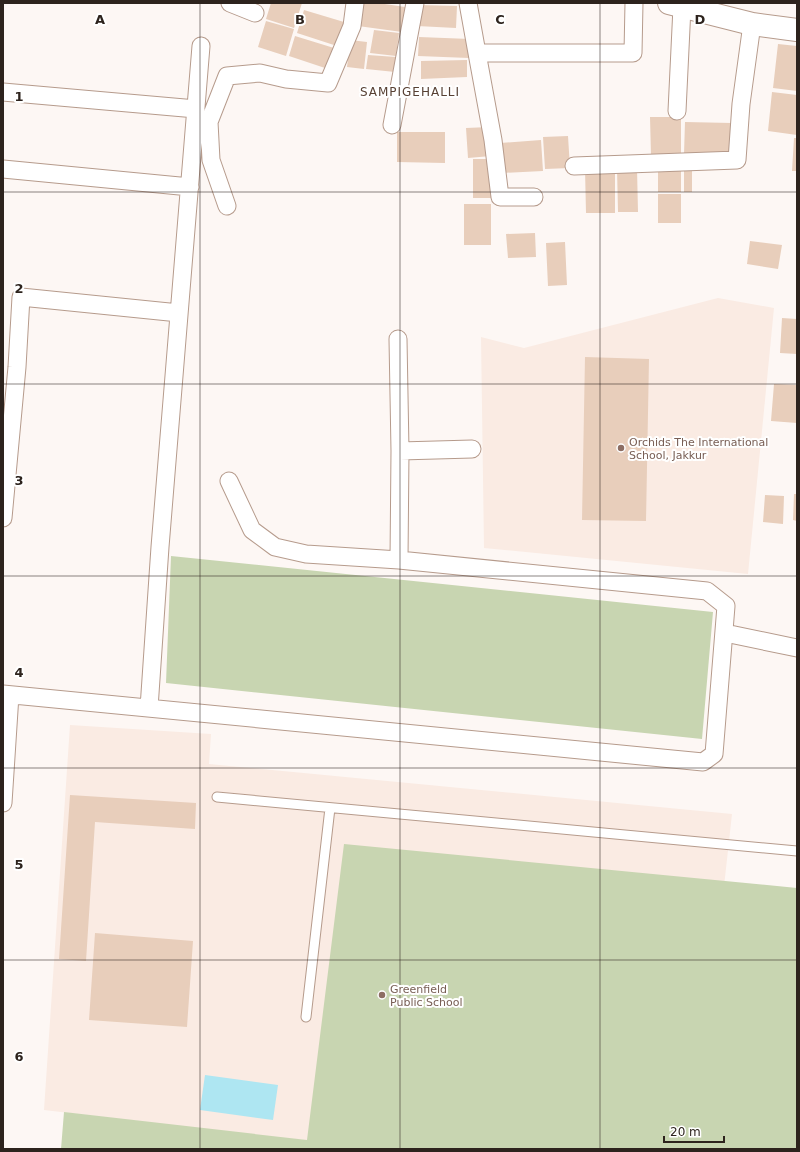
<svg xmlns="http://www.w3.org/2000/svg" width="800" height="1152" viewBox="0 0 800 1152" font-family="'DejaVu Sans',sans-serif">
	<rect width="100%" height="100%" fill="#fdf7f4"/>
	<path fill="#faebe3" d="M 718,298 L 774,308 L 748,574 L 484,548 L 481,337 L 524,348 Z
		M 70,725 L 211,734 L 209,764 L 732,814 L 695,1149 L 409,1149 L 282,1138 L 44,1110 Z"/>
	<path fill="#c8d5b1" d="M 171,556 L 713,612 L 702,739 L 166,683 Z
		M 344,844 L 797,888 L 797,1149 L 61,1149 L 64,1112 L 307,1140 Z"/>
	<path fill="#aee6f2" d="M 205,1075 L 278,1085 L 273,1120 L 200,1110 Z"/>
	<path fill="#e8cebb" d="M 271,3 L 302,3 L 294,28 L 266,19 Z
		M 361,3 L 378,3 L 405,7 L 402,32 L 358,26 Z
		M 418,5 L 457,6 L 456,28 L 417,26 Z
		M 304,10 L 344,22 L 337,46 L 297,33 Z
		M 266,21 L 294,29 L 286,56 L 258,47 Z
		M 374,30 L 399,33 L 396,56 L 370,53 Z
		M 295,36 L 334,48 L 328,69 L 289,56 Z
		M 419,37 L 470,39 L 469,58 L 418,56 Z
		M 350,40 L 367,42 L 364,69 L 347,67 Z
		M 778,44 L 797,46 L 797,91 L 773,88 Z
		M 368,55 L 396,57 L 395,72 L 366,69 Z
		M 467,60 L 467,77 L 421,79 L 421,61 Z
		M 772,92 L 797,95 L 797,135 L 768,131 Z
		M 650,117 L 681,117 L 681,156 L 651,156 Z
		M 685,122 L 732,123 L 732,154 L 684,154 Z
		M 489,127 L 491,156 L 468,158 L 466,128 Z
		M 397,132 L 445,132 L 445,163 L 397,162 Z
		M 568,136 L 570,168 L 545,169 L 543,137 Z
		M 794,138 L 797,138 L 797,171 L 792,171 Z
		M 541,140 L 543,171 L 502,173 L 500,143 Z
		M 473,159 L 490,159 L 491,198 L 473,198 Z
		M 617,168 L 637,168 L 638,212 L 618,212 Z
		M 684,168 L 692,169 L 692,192 L 684,192 Z
		M 585,169 L 615,169 L 615,213 L 586,213 Z
		M 658,169 L 681,169 L 681,192 L 658,192 Z
		M 658,194 L 681,194 L 681,223 L 658,223 Z
		M 464,204 L 491,204 L 491,245 L 464,245 Z
		M 535,233 L 536,257 L 508,258 L 506,234 Z
		M 750,241 L 782,245 L 778,269 L 747,264 Z
		M 565,242 L 567,285 L 548,286 L 546,243 Z
		M 782,318 L 797,319 L 797,354 L 780,353 Z
		M 585,357 L 649,359 L 646,521 L 582,520 Z
		M 774,384 L 797,385 L 797,423 L 771,421 Z
		M 794,494 L 797,494 L 797,521 L 793,520 Z
		M 765,495 L 784,496 L 783,524 L 763,522 Z
		M 70,795 L 196,803 L 195,829 L 95,822 L 86,961 L 59,959 Z
		M 95,933 L 193,941 L 187,1027 L 89,1020 Z"/>
	<g fill="none" stroke-linecap="round" stroke-linejoin="round">
		<g stroke="#b69b8c" stroke-width="11">
			<path id="lane" d="M 217,797 L 797,851
				M 306,1017 L 330,808"/>
		</g>
		<g stroke="#b69b8c" stroke-width="19">
			<path id="street" d="M 230,3 L 255,13
				M 468,3 L 477,53 L 633,53 L 634,3
				M 477,53 L 493,140 L 500,197 L 534,197
				M 3,92 L 196,109
				M 677,111 L 682,7
				M 392,125 L 415,3
				M 574,166 L 737,160 L 741,104 L 752,24
				M 3,169 L 190,187
				M 227,206 L 211,160 L 209,122 L 227,76 L 260,73 L 286,79 L 328,83 L 352,26 L 355,3
				M 398,339 L 400,451 L 399,560
				M 400,451 L 472,449
				M 3,518 L 17,367 L 21,297 L 179,313
				M 725,633 L 797,648
				M 3,694 L 703,762 L 714,754 L 726,606 L 707,591 L 399,560 L 306,554 L 275,547 L 252,530 L 229,481
				M 149,708 L 160,547 L 201,46
				M 3,803 L 10,695"/>
		</g>
		<g stroke="#b69b8c" stroke-width="24">
			<path id="secondary" d="M 669,3 L 752,24 L 797,30"/>
		</g>
		<use href="#lane" stroke="#fff" stroke-width="9"/>
		<use href="#street" stroke="#fff" stroke-width="17"/>
		<use href="#secondary" stroke="#fff" stroke-width="22"/>
	</g>
	<path fill="none" stroke="#2d231d" stroke-width="1" stroke-opacity="0.55" d="M 200,3 L 200,1149M 400,3 L 400,1149M 600,3 L 600,1149M 3,192 L 797,192M 3,384 L 797,384M 3,576 L 797,576M 3,768 L 797,768M 3,960 L 797,960"/>
	<g fill="#8d6e63" stroke="#fff" stroke-width="1.5">
		<circle cx="621" cy="448" r="4"/>
		<circle cx="382" cy="995" r="4"/>
	</g>
	<g text-anchor="middle" dominant-baseline="central" stroke-width="4" stroke-linejoin="round" paint-order="stroke">
		<g font-size="11" fill="#785e54" stroke="#fff" text-anchor="start">
			<text x="629" y="442">Orchids The International<tspan x="629" dy="13">School, Jakkur</tspan></text>
			<text x="390" y="989">Greenfield<tspan x="390" dy="13">Public School</tspan></text>
		</g>
		<g font-size="12" letter-spacing="1" fill="#574033" stroke="#fff">
			<text x="410" y="92">SAMPIGEHALLI</text>
		</g>
	</g>
	<g font-size="13" text-anchor="middle" font-weight="bold" fill="#2d231d" stroke="#fff" stroke-width="4" stroke-linejoin="round" paint-order="stroke">
		<text x="100" y="24">A</text>
		<text x="300" y="24">B</text>
		<text x="500" y="24">C</text>
		<text x="700" y="24">D</text>
		<text x="19" y="101">1</text>
		<text x="19" y="293">2</text>
		<text x="19" y="485">3</text>
		<text x="19" y="677">4</text>
		<text x="19" y="869">5</text>
		<text x="19" y="1061">6</text>
	</g>
	<rect width="800" height="1152" fill="none" stroke="#2d231d" stroke-width="8"/>
	<path d="M664 1136v6h60v-6" fill="none" stroke="#2d231d" stroke-width="2"/>
	<text x="670" y="1136" font-size="12" fill="#2d231d" stroke="#ffffff" stroke-width="3" paint-order="stroke">20 m</text>
</svg>
